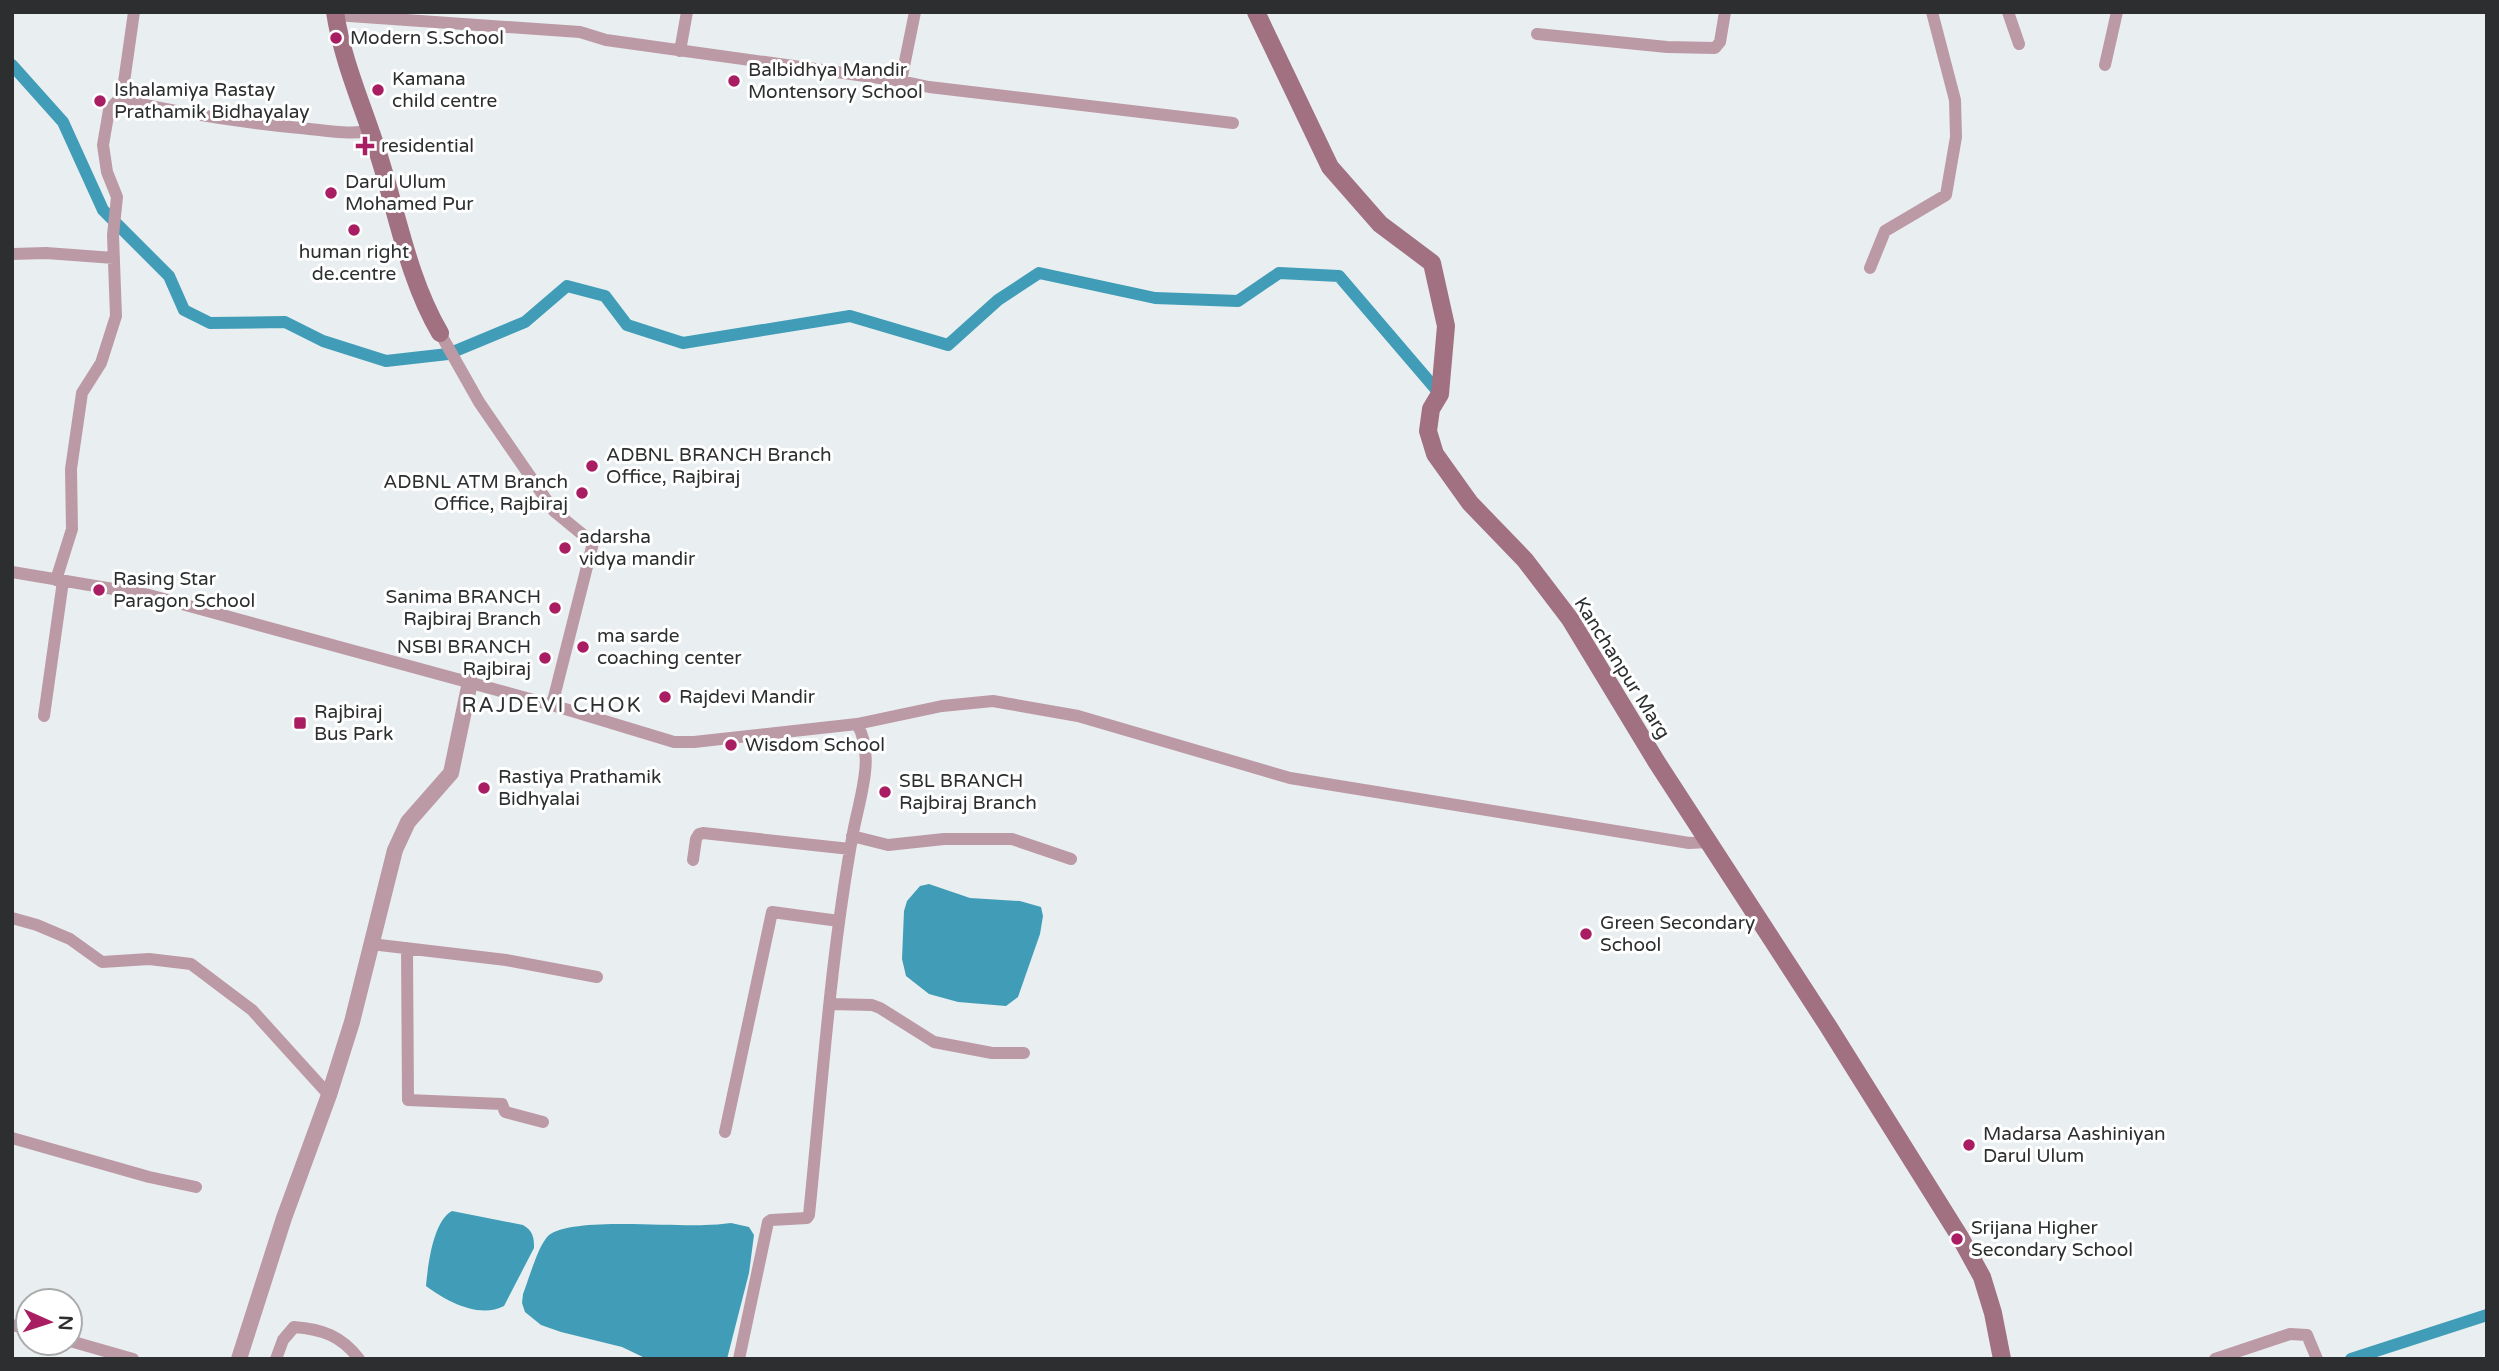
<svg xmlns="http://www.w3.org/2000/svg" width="2499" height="1371" viewBox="0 0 2499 1371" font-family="'Varela Round',sans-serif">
	<rect width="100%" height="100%" fill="#e9eff1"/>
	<path fill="#419db7" d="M 929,884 L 970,898 L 1020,901 L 1041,907 L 1043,916 L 1040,934 L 1018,997 L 1006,1006 L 958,1002 L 929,994 L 906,976 L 902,959 L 904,911 L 907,901 L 920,886 Z
		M 452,1211 L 523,1225 C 533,1231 534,1237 534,1248 L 504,1306 C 479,1319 446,1301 426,1286 C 428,1265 433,1221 452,1211 Z
		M 731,1223 L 749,1227 L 754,1235 L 749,1273 L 727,1359 L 647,1359 L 622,1347 L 561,1332 L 541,1325 L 525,1312 L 522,1303 L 523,1294 C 529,1279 538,1245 549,1235 C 572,1217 672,1227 704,1225 C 713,1225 722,1224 731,1223 Z"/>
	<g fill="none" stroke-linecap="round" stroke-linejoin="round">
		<path stroke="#419db7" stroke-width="12" d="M 12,65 L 63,122 L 103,210 L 169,276 L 184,310 L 210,323 L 285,322 L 323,341 L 386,361 L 448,354 L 525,322 L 567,286 L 605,296 L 627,325 L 683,343 L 850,316 L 948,345 L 998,300 L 1039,273 L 1155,298 L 1238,301 L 1279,273 L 1339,276 L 1440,394
			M 2351,1359 L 2487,1315"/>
		<path stroke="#bc9aa5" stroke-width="12" d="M 134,12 L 123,89 L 119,99 C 178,113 239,122 300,128 C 323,130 347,135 370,131
			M 2008,12 L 2019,44
			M 335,15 L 580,32 L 606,40 L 901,81 L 929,87 L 1233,123
			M 1537,34 L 1667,47 L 1715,48 L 1720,42 L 1725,12
			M 680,51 L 687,12
			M 2105,65 L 2117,12
			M 901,81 L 915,12
			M 12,254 L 46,253 L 114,258
			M 1870,268 L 1885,231 L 1946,195 L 1956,137 L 1955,100 L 1932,12
			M 440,333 L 479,402 L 554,511 L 593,543 L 552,705
			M 12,572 L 149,595 L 552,705 L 674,742 L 694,742 L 857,724 L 942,706 L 993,701 L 1078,716 L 1290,778 L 1689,843 L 1709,842
			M 56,580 L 72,529 L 71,469 L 82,393 L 101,363 L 116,316 L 113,235 L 117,197 L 107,172 L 103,145 L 109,110 L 119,99
			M 44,716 L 63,581
			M 852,836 L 888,845 L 944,839 L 1012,839 L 1071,859
			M 693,860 L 696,839 L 699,834 L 703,833 L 850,849
			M 12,918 L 37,925 L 70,939 L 102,962 L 149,959 L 191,964 L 252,1010 L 329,1095
			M 371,944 L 506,960 L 597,977
			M 407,948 L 408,1100 L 502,1104 L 505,1112 L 543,1122
			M 831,1004 L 872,1005 L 880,1008 L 934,1042 L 992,1053 L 1024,1053
			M 725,1132 L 772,912 L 839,921
			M 12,1138 L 149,1177 L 196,1187
			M 12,1325 L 28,1329
			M 70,1341 L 133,1359
			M 276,1359 L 283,1340 L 294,1327 C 322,1329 342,1336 359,1359
			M 739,1359 L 768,1222 L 771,1220 L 807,1218 L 809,1215 C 822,1088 830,959 853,833 C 859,799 876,756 857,724
			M 2215,1359 L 2290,1334 L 2307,1335 L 2317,1359"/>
		<path stroke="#bc9aa5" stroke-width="16" d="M 239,1359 L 284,1218 L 329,1095 L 352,1022 L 395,850 L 408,822 L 451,773 L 470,682"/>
		<path stroke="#a17182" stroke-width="18" d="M 335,12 C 343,65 367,115 382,166 C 399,222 410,282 440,333
			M 1256,12 L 1330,167 L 1380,224 L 1432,263 L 1446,326 L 1440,394 L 1431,409 L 1428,431 L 1435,454 L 1470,503 L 1525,560 L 1570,619 L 1656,761 L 1828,1026 L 1960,1237 L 1982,1277 L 1993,1313 L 2002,1359"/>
	</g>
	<g fill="#a91e63" stroke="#fff" stroke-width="2.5">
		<circle cx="336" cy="38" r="7"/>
		<circle cx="734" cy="81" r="7"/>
		<circle cx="378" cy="90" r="7"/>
		<circle cx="100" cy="101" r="7"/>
		<path d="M361.5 135.5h7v7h7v7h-7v7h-7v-7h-7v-7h7z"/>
		<circle cx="331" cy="193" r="7"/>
		<circle cx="354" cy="230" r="7"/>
		<circle cx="592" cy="466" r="7"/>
		<circle cx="582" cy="493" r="7"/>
		<circle cx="565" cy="548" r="7"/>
		<circle cx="99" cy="590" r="7"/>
		<circle cx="555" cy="608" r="7"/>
		<circle cx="583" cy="647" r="7"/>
		<circle cx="545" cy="658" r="7"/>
		<circle cx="665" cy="697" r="7"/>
		<rect x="293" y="716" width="14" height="14" rx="3.5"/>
		<circle cx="731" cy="745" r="7"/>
		<circle cx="484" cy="788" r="7"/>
		<circle cx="885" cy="792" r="7"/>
		<circle cx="1586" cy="934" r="7"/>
		<circle cx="1969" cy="1145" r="7"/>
		<circle cx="1957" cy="1239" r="7"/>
	</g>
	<g text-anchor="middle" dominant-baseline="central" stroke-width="6" stroke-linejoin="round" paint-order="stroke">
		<g font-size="19" fill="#2c2e2f" stroke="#fff" text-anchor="start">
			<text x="350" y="38">Modern S.School</text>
			<text x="748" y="70">Balbidhya Mandir<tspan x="748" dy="22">Montensory School</tspan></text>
			<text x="392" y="79">Kamana<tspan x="392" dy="22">child centre</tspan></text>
			<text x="114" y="90">Ishalamiya Rastay<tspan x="114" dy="22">Prathamik Bidhayalay</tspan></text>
			<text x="381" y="146">residential</text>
			<text x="345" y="182">Darul Ulum<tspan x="345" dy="22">Mohamed Pur</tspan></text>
			<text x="354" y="252" text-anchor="middle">human right<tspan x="354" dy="22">de.centre</tspan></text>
			<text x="606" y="455">ADBNL BRANCH Branch<tspan x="606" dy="22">Office, Rajbiraj</tspan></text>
			<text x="568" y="482" text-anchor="end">ADBNL ATM Branch<tspan x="568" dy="22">Office, Rajbiraj</tspan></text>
			<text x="579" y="537">adarsha<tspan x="579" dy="22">vidya mandir</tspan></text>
			<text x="113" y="579">Rasing Star<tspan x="113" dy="22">Paragon School</tspan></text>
			<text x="541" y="597" text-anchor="end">Sanima BRANCH<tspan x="541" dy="22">Rajbiraj Branch</tspan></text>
			<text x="597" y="636">ma sarde<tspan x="597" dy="22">coaching center</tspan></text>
			<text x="531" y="647" text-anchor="end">NSBI BRANCH<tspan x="531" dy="22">Rajbiraj</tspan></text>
			<text x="679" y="697">Rajdevi Mandir</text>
			<text x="314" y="712">Rajbiraj<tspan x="314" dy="22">Bus Park</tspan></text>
			<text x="745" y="745">Wisdom School</text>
			<text x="498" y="777">Rastiya Prathamik<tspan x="498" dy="22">Bidhyalai</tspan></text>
			<text x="899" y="781">SBL BRANCH<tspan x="899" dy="22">Rajbiraj Branch</tspan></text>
			<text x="1600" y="923">Green Secondary<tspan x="1600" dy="22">School</tspan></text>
			<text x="1983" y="1134">Madarsa Aashiniyan<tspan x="1983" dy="22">Darul Ulum</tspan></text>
			<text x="1971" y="1228">Srijana Higher<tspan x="1971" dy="22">Secondary School</tspan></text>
		</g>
		<g font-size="19" fill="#2c2e2f" stroke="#fff">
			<text transform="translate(1622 668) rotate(58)">Kanchanpur Marg</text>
		</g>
		<g font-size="21" letter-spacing="2" fill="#2c2e2f" stroke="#fff">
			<text x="552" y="705">RAJDEVI CHOK</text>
		</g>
	</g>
	<rect width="2499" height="1371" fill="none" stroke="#2c2e2f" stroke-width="28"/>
	<g transform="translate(49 1322) rotate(93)"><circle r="33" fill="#ffffff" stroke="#ababac" stroke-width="2"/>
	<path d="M0-5L12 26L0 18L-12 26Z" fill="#a91e63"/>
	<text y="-10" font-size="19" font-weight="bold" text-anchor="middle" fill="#2c2e2f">N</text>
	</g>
</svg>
